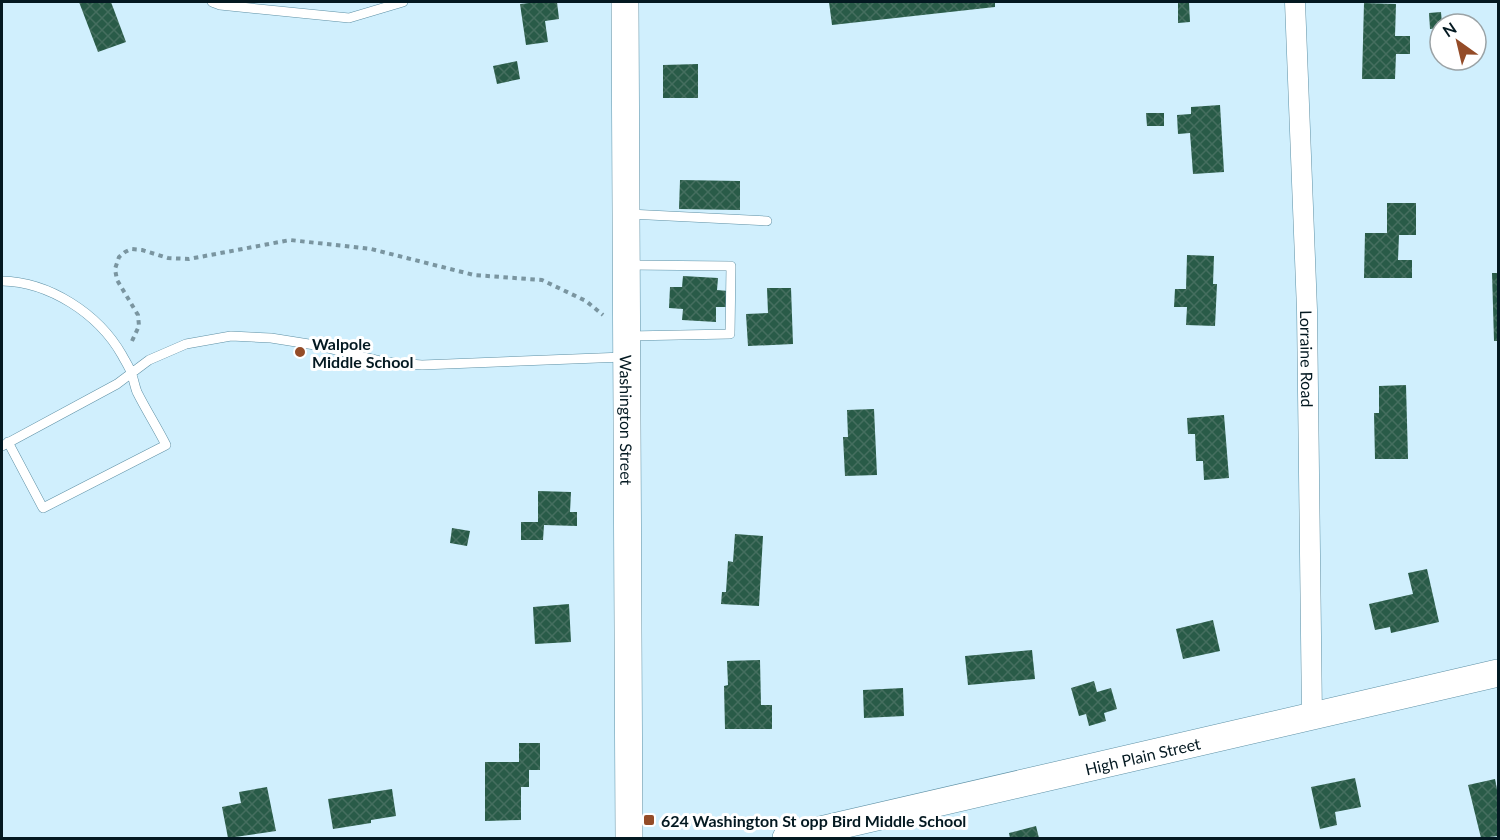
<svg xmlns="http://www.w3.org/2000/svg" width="1500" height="840" viewBox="0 0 1500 840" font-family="Lato,sans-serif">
	<defs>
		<pattern id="building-cross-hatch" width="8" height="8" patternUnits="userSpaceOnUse" patternTransform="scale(1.5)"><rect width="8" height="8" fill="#295b48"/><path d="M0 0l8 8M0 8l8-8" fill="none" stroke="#456e5f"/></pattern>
	</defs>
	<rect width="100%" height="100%" fill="#d0effd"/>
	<path fill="url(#building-cross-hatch)" d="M 79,2 L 111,2 L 126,42 L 98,52 Z
		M 538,2 L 557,2 L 559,19 L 545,21 L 548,42 L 526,45 L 520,4 Z
		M 829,2 L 995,2 L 995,7 L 832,25 Z
		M 1178,2 L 1189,2 L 1190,22 L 1178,23 Z
		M 1364,3 L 1396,4 L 1395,36 L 1410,36 L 1410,54 L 1396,54 L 1395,79 L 1362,79 Z
		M 1441,12 L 1442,24 L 1440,24 L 1440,28 L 1430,29 L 1429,13 Z
		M 517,61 L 520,79 L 497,84 L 493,66 Z
		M 698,64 L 698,98 L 663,98 L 663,65 Z
		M 1220,105 L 1224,172 L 1193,174 L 1190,133 L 1178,134 L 1177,115 L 1191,114 L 1191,107 Z
		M 1146,113 L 1164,113 L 1164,126 L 1147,126 Z
		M 680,180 L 740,181 L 740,210 L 679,209 Z
		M 1387,203 L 1416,203 L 1416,235 L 1399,235 L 1398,260 L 1412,260 L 1412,278 L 1364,278 L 1365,233 L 1387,233 Z
		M 1187,255 L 1214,256 L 1213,284 L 1217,284 L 1215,326 L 1186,325 L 1187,307 L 1174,307 L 1175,289 L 1186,289 Z
		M 1492,273 L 1498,273 L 1498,341 L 1494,341 Z
		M 683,276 L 718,278 L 717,290 L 728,291 L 727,307 L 716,307 L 716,322 L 682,320 L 683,309 L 669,308 L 670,287 L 682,287 Z
		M 767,288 L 791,288 L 793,344 L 748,346 L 746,314 L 768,313 Z
		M 1406,385 L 1408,459 L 1375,459 L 1374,413 L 1379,413 L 1379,386 Z
		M 874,409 L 877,475 L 845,476 L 843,437 L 848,437 L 847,410 Z
		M 1224,415 L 1229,478 L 1204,480 L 1203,461 L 1196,461 L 1195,434 L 1188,434 L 1187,418 Z
		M 538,491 L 571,492 L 570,512 L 577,512 L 577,526 L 544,525 L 543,540 L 521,540 L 521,522 L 538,522 Z
		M 452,528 L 470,531 L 467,546 L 450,543 Z
		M 735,534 L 763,536 L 759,606 L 721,604 L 722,592 L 726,592 L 728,561 L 733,562 Z
		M 1427,569 L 1439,622 L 1391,633 L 1390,627 L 1375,630 L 1369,604 L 1413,594 L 1408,573 Z
		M 569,604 L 571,642 L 535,644 L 533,607 Z
		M 1213,620 L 1220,651 L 1183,659 L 1176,629 Z
		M 1032,650 L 1035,679 L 968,685 L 965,656 Z
		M 760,660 L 761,705 L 772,705 L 772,729 L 725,729 L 724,686 L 728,685 L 727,661 Z
		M 1094,681 L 1097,692 L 1111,688 L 1117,709 L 1104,713 L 1106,721 L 1089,726 L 1086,714 L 1079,716 L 1071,688 Z
		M 903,688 L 904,716 L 864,718 L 863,690 Z
		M 519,743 L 540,743 L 540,770 L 529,770 L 529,787 L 521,787 L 521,820 L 485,821 L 485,762 L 519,762 Z
		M 1355,778 L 1361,807 L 1335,812 L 1337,825 L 1320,829 L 1311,787 Z
		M 1495,779 L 1498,794 L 1498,836 L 1481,838 L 1468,785 Z
		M 267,787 L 276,831 L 228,838 L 222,807 L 241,803 L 239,792 Z
		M 392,789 L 396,816 L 371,820 L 371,823 L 333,829 L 328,799 Z
		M 1036,826 L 1039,838 L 1010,838 L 1009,833 Z"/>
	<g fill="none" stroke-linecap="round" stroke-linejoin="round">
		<g stroke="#5d90a5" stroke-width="10">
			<path id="lane" d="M 212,2 L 220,5 L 349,18 L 403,2
				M 629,214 L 767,221
				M 2,281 C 49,282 98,313 122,355 C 125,361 130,368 132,375 C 134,381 135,387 137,392 C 146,410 157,427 166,445 L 43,508 L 8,442
				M 629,336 L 730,334 L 731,266 L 629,265
				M 2,446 L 117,384 L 149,360 L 186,344 L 231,336 L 271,338 L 315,345 L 385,362 L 422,365 L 624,357"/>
		</g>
		<g stroke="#5d90a5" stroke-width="21">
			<g id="street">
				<path id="s1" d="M 1295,2 L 1307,310 L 1312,716"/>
			</g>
		</g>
		<g stroke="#5d90a5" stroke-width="28">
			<g id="secondary">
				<path id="s2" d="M 625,2 L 629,838"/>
				<path id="s3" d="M 786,838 L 1498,673"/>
			</g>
		</g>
		<path stroke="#7a95a0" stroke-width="4" stroke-dasharray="4.5 4.5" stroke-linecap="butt" d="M 132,341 L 139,326 L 138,315 L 117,280 L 115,269 L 119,257 L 125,252 L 131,249 L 142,250 L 168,258 L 189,259 L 290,240 L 371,249 L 474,275 L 542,280 L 586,301 L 603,315"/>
		<use href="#lane" stroke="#fff" stroke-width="9"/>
		<use href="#street" stroke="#fff" stroke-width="20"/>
		<use href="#secondary" stroke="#fff" stroke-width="27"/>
	</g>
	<g fill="#944c28" stroke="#fff" stroke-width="2">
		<circle cx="300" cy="352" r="6"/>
		<rect x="643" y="814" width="12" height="12" rx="3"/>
	</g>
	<g text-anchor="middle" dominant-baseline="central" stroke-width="6" stroke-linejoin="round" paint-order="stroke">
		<g font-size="16" font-weight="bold" fill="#041921" stroke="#fff" text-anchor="start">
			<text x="312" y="343">Walpole<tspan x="312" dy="18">Middle School</tspan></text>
			<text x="661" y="820">624 Washington St opp Bird Middle School</text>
		</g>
		<g font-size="16" fill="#041921" stroke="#fff">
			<text stroke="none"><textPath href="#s1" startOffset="357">Lorraine Road</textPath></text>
			<text stroke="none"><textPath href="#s2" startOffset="418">Washington Street</textPath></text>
			<text stroke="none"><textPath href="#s3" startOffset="366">High Plain Street</textPath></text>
		</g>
	</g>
	<rect width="1500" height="840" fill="none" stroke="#041921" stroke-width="6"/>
	<g transform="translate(1458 42) rotate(326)"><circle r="28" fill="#ffffff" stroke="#9ba3a6" stroke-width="1.5"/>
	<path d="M0-4.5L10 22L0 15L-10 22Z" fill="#944c28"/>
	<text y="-9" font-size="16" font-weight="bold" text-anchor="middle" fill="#041921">N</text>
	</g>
</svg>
